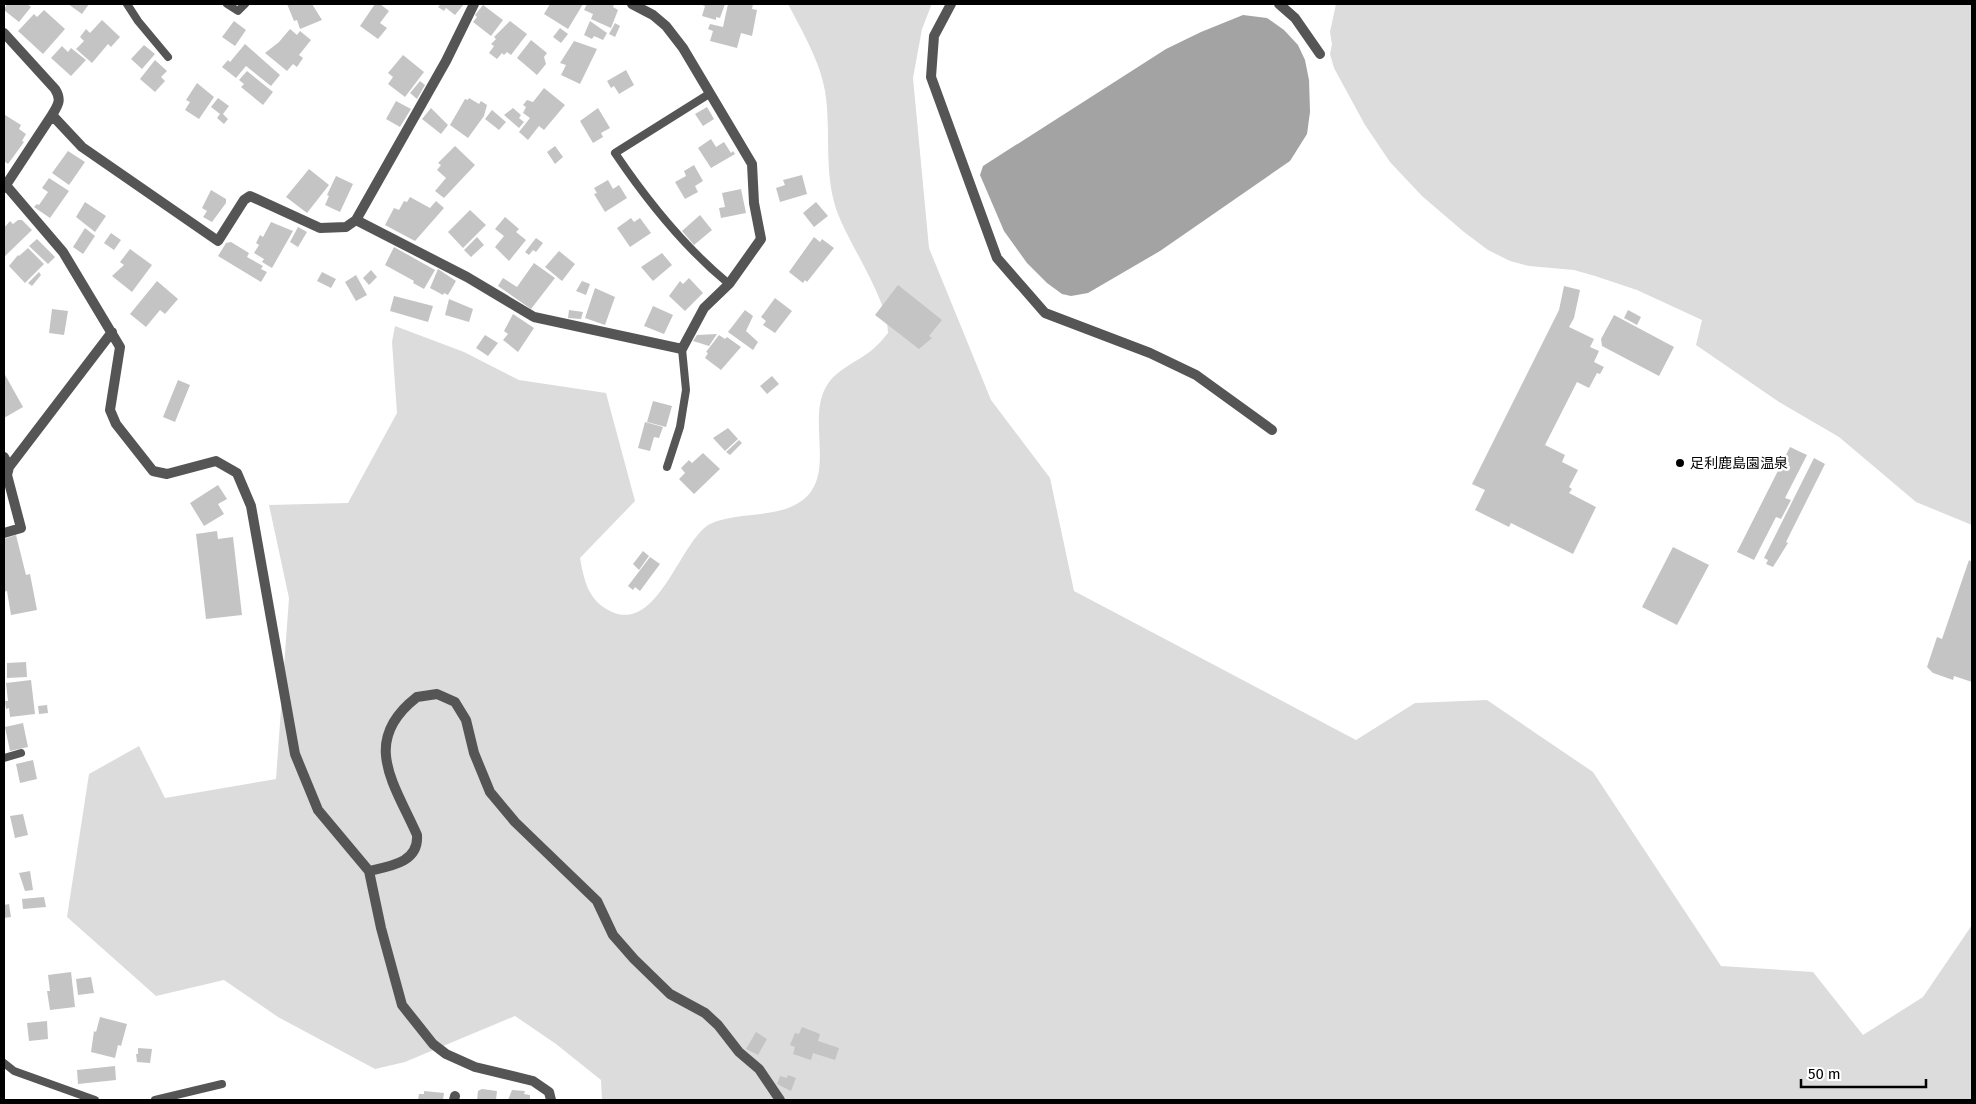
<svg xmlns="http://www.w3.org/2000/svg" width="1976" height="1104" viewBox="0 0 1976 1104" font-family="'Fira Sans','Noto Sans JP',sans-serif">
	<rect width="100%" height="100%" fill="#fff"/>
	<path fill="#dcdcdc" d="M 788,4 L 930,4 L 931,6 L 922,29 L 913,78 L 929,248 L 991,400 L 1050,478 L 1074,591 L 1356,740 L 1415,703 L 1487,700 L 1593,772 L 1721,966 L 1813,972 L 1863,1035 L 1923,997 L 1972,925 L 1972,1100 L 602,1100 L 601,1080 L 556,1044 L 515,1016 L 405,1062 L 375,1069 L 278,1017 L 224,980 L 156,996 L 67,917 L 89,774 L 139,746 L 165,798 L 276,779 L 289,598 L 269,505 L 348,503 L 397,413 L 392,342 L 395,326 L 464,352 L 519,380 L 606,393 L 635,501 L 580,558 C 584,580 588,600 610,611 C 658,635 680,540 710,524 C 740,509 791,522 812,490 C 830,463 809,416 826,387 C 835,370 857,362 872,350 C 878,345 883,339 888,333 C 888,301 853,250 840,219 C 822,177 832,134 825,91 C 820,61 802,31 788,4 Z
		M 1336,4 L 1972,4 L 1972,525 L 1916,502 L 1839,437 L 1779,402 L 1696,345 L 1702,320 L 1637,290 L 1595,276 L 1574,270 L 1529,266 L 1510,261 L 1488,250 L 1464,232 L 1422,196 L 1390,162 L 1365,125 L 1334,68 L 1330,54 L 1332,44 L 1330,32 Z"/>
	<path fill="#a3a3a3" d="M 1243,15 L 1267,18 L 1284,30 L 1298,45 L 1305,60 L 1309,80 L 1310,112 L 1307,134 L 1290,161 L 1160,251 L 1088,293 L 1071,296 L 1062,294 L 1047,283 L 1027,263 L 1004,231 L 980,175 L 983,166 L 1166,49 L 1201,32 Z"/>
	<path fill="#c4c4c4" d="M 7,4 L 27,4 L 31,7 L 19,22 L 4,10 Z
		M 68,4 L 89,4 L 82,14 Z
		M 287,4 L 312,4 L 322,20 L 300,29 L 297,20 L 294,21 Z
		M 375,4 L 380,4 L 389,11 L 380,23 L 387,28 L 378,39 L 360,26 Z
		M 441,4 L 464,4 L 455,15 L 446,8 L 444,11 L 438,7 Z
		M 550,4 L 583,4 L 568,29 L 544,14 Z
		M 587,4 L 614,4 L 613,7 L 618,10 L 611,28 L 591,19 L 593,14 L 584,10 Z
		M 699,4 L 725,4 L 720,18 L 716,17 L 716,20 L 702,16 L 705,6 Z
		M 728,4 L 753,4 L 752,9 L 757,10 L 752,36 L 741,33 L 737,48 L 710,41 L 713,31 L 708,29 L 710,24 L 723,27 Z
		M 483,5 L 503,20 L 491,36 L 473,22 L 477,17 L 475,15 Z
		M 44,10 L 65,29 L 43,54 L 18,31 L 34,14 L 37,17 Z
		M 102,20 L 120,37 L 111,47 L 108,44 L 92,63 L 76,49 L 84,41 L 80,37 L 86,29 L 90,33 Z
		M 234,21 L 246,30 L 235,46 L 222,37 Z
		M 510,21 L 527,34 L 511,55 L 507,52 L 504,55 L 502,53 L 497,59 L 489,53 L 494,46 L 491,44 L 496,39 L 494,37 Z
		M 590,21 L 607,33 L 603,40 L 594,36 L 592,39 L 584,35 Z
		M 615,23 L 620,26 L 615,37 L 609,34 Z
		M 560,28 L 568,34 L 561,43 L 553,37 Z
		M 290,29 L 297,35 L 300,31 L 311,40 L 299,55 L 303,58 L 297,67 L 293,64 L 287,71 L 265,53 L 279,42 Z
		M 531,40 L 547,53 L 544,57 L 546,64 L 537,75 L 517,58 Z
		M 574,41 L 597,49 L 580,84 L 561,75 L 566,65 L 560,63 Z
		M 245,44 L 280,75 L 271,86 L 246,66 L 236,78 L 222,67 L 228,60 L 230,62 Z
		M 144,45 L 155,54 L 142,69 L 131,59 Z
		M 62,46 L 68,52 L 71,48 L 86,60 L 71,76 L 51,58 Z
		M 403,55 L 424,72 L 405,97 L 388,84 L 393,77 L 388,73 Z
		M 155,60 L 167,71 L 161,77 L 165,81 L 155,92 L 140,79 Z
		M 626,70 L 634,85 L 619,94 L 614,86 L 611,88 L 607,81 Z
		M 247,71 L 273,92 L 263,105 L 241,87 L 244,84 L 239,80 Z
		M 420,81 L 425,85 L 417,99 L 410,93 Z
		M 197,83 L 214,97 L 199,119 L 185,110 L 190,102 L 186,100 Z
		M 544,88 L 565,105 L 544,130 L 539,126 L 528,140 L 519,132 L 530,118 L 523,113 L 526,107 L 523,105 L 527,100 L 533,102 Z
		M 218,98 L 229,106 L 223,114 L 228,119 L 224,124 L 217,118 L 220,114 L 211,107 Z
		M 469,98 L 479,104 L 481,101 L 487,105 L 484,116 L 468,138 L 450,125 L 465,99 L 468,100 Z
		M 396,101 L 411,109 L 400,127 L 386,119 Z
		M 707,107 L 714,119 L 703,126 L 695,114 Z
		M 431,108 L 448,125 L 441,134 L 422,119 Z
		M 513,108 L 521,115 L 519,118 L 524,122 L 519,128 L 504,115 Z
		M 598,108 L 610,128 L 601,133 L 603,137 L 593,143 L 580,121 Z
		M 492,110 L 506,122 L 499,130 L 485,119 Z
		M 5,115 L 21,125 L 19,129 L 26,134 L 22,141 L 24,142 L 8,164 L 4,161 Z
		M 711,139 L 716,147 L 724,142 L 731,153 L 733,151 L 735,154 L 711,168 L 698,148 Z
		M 455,146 L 475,165 L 444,198 L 435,191 L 446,178 L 437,170 L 441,165 L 438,163 Z
		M 555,146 L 563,157 L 555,164 L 547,152 Z
		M 68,151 L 85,162 L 69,185 L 52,173 Z
		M 694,165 L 703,181 L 695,186 L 698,192 L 685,199 L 675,182 L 686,176 L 684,171 Z
		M 309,169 L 329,185 L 307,213 L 286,197 Z
		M 802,175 L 807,194 L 780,202 L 776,188 L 785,185 L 783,180 Z
		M 336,176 L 353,184 L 340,212 L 325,205 L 329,196 L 327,195 Z
		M 49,178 L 69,191 L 50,218 L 34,207 L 37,204 L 39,205 L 48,192 L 42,188 Z
		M 608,180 L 613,189 L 619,185 L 627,198 L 605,212 L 594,194 L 597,193 L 594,188 Z
		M 741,189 L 746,213 L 721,218 L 719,208 L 725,207 L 722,193 Z
		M 211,190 L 226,199 L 226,203 L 212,222 L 203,217 L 207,211 L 202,208 Z
		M 410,197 L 430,208 L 436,201 L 444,208 L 415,241 L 385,225 L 394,208 L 399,210 L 404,201 L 407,202 Z
		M 85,202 L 106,216 L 95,232 L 76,217 Z
		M 816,202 L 828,216 L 814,227 L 803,213 Z
		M 470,210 L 486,225 L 463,248 L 448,232 Z
		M 700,215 L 712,230 L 694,245 L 682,231 Z
		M 505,217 L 519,229 L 516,232 L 526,240 L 509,261 L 495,247 L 504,236 L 495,229 Z
		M 631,218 L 634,222 L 640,218 L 651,233 L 630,247 L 617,228 Z
		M 18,220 L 22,220 L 32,230 L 4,257 L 4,228 L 10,221 L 13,224 Z
		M 271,222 L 293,231 L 272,268 L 262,262 L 264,259 L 254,253 L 259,245 L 256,243 L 260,235 L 263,237 Z
		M 298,227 L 307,232 L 298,247 L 290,242 Z
		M 85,228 L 95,236 L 83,254 L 73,247 Z
		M 111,233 L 121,240 L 114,250 L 104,243 Z
		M 477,237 L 484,245 L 471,257 L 464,250 Z
		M 814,237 L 820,242 L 822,239 L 834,248 L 807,282 L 805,280 L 803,283 L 789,272 Z
		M 536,238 L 543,243 L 536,252 L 533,250 L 529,255 L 525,252 Z
		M 37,239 L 55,257 L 48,264 L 29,246 Z
		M 231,242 L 249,253 L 247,257 L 263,266 L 261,269 L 267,272 L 261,282 L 218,256 L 226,243 Z
		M 394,247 L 435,270 L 424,289 L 413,283 L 414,281 L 385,265 Z
		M 28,248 L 44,264 L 25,283 L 9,266 L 18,255 L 19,256 Z
		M 130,249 L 152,265 L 132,292 L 112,276 L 124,265 L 120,262 Z
		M 559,251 L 575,264 L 562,281 L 545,267 Z
		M 662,253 L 672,265 L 653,281 L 641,267 Z
		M 534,263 L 555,278 L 531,309 L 498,286 L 503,278 L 517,287 Z
		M 438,269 L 456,281 L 448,295 L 444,293 L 443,295 L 430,288 Z
		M 371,270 L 377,277 L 369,285 L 363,278 Z
		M 39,272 L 41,275 L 32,286 L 28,283 Z
		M 322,272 L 336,279 L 331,288 L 317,281 Z
		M 356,275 L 367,295 L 356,301 L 345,282 Z
		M 689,278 L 703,293 L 685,311 L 669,296 L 680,281 L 683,284 Z
		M 157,281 L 178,299 L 165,314 L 160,310 L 146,327 L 130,314 Z
		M 582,281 L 590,284 L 586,295 L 576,291 Z
		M 898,285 L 942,320 L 929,336 L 932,338 L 919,349 L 875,315 Z
		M 1564,286 L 1580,290 L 1574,318 L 1569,327 L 1594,339 L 1590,347 L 1599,351 L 1594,362 L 1604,367 L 1600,374 L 1597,373 L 1589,388 L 1577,382 L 1545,445 L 1565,455 L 1562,462 L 1578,470 L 1569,487 L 1572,489 L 1569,493 L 1596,507 L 1573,554 L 1511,523 L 1509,527 L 1475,510 L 1485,490 L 1472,484 L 1559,310 Z
		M 595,288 L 615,297 L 605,325 L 585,318 Z
		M 394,296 L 433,306 L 428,322 L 390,311 Z
		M 775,298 L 792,311 L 775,333 L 763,325 L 766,321 L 761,317 Z
		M 449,299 L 473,309 L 469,322 L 445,315 Z
		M 653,306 L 673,315 L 664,334 L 644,326 Z
		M 52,309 L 68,311 L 64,335 L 49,333 Z
		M 569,310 L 583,312 L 581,319 L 568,318 Z
		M 745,310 L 753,316 L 746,331 L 758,342 L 753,350 L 728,332 Z
		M 1628,310 L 1641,317 L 1637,325 L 1624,318 Z
		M 513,314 L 534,328 L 518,352 L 503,340 L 508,334 L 504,331 Z
		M 1614,315 L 1674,347 L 1659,376 L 1602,346 L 1601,339 Z
		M 717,334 L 709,346 L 693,341 L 697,335 Z
		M 485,335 L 498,343 L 488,356 L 476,348 Z
		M 719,335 L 725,339 L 727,337 L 741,347 L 721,370 L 705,358 L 708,353 L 706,352 Z
		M 4,373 L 23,407 L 4,418 Z
		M 772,376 L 779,384 L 767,394 L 760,386 Z
		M 178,380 L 190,385 L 175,422 L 163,417 Z
		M 653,401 L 672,406 L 666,427 L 647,422 Z
		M 645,422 L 663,427 L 659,438 L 654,437 L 650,451 L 638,448 Z
		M 728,428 L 738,439 L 725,451 L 713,438 Z
		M 739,440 L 742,443 L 730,455 L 726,452 Z
		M 1790,447 L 1807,455 L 1785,498 L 1791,500 L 1781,519 L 1776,517 L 1754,560 L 1737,552 Z
		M 703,453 L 720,469 L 694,494 L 679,479 L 685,473 L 681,468 L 689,460 L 692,463 Z
		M 1814,458 L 1825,464 L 1786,542 L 1788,543 L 1773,567 L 1766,564 L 1768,560 L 1764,558 Z
		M 218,485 L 227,499 L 218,504 L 224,514 L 204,526 L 190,503 Z
		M 217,531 L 218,539 L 233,537 L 242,615 L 206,619 L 196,534 Z
		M 16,535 L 26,575 L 30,574 L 37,610 L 11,615 L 7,591 L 4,592 L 4,539 Z
		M 1673,547 L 1709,565 L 1677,625 L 1642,607 Z
		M 643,551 L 649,556 L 639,570 L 633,564 Z
		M 650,557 L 660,564 L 640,591 L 635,587 L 633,590 L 628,586 Z
		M 1969,560 L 1972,562 L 1972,682 L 1954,676 L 1953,680 L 1933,673 L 1927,667 L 1937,637 L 1942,639 Z
		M 26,662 L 27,677 L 7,678 L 7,663 Z
		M 31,680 L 35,714 L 10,717 L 9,708 L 6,709 L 5,701 L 8,701 L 6,683 Z
		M 47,705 L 48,713 L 39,714 L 38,706 Z
		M 23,723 L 28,747 L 10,751 L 5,727 Z
		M 33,760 L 37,779 L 20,783 L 16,764 Z
		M 23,814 L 28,835 L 15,838 L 10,816 Z
		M 30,871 L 33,890 L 25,891 L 19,873 Z
		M 44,897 L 46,907 L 23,909 L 22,899 Z
		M 9,904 L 11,917 L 4,918 L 4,905 Z
		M 71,972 L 75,1007 L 50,1010 L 47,991 L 50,991 L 48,975 Z
		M 91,977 L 94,993 L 78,995 L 76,979 Z
		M 100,1017 L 127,1024 L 121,1046 L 118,1045 L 115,1058 L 91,1052 L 94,1031 L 96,1032 Z
		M 47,1021 L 48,1039 L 29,1041 L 27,1023 Z
		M 802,1027 L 820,1034 L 818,1041 L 839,1048 L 835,1060 L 813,1053 L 811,1060 L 793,1054 L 795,1047 L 790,1045 L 795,1033 L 799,1034 Z
		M 756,1032 L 767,1039 L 758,1055 L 746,1049 Z
		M 138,1048 L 152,1049 L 150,1063 L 137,1062 L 136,1054 L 138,1054 Z
		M 115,1066 L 116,1080 L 78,1084 L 77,1070 Z
		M 788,1075 L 796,1078 L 791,1091 L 777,1084 L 780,1076 L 787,1078 Z
		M 482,1089 L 497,1091 L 496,1100 L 477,1100 L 478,1091 Z
		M 512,1090 L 525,1091 L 524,1094 L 530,1095 L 530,1100 L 508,1100 Z
		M 424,1091 L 444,1093 L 443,1100 L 418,1100 L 419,1094 L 424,1094 Z"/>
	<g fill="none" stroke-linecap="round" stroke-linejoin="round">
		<path stroke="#555" stroke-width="8" d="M 127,4 L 138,21 L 168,57
			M 227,4 L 238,11 L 245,4
			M 709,94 L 615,153 C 648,202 684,247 729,284
			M 667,467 L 680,427 L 686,390 L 682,349
			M 4,758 L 21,753
			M 4,1063 L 14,1071 L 95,1100
			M 155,1100 L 222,1084"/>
		<path stroke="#555" stroke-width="10" d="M 951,4 L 934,36 L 931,77 L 997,258 L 1045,313 L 1150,353 L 1196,375 L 1272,430
			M 1279,4 L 1295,18 L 1320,54
			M 4,33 L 55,89 C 62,100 58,105 52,115 L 82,147 L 218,241 L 244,200 L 250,196 L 320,228 L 346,227 L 356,220 L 446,61 L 474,4
			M 4,183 L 63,252 L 120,347 L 110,410 L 116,424 L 153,471 L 167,474 L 216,461 L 237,473 L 251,506 L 295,754 L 318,810 L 369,871 L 381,928 L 402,1005 L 433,1044 L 446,1054 L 475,1067 L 533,1081 L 549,1092 L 551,1100
			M 4,188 L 52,115
			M 356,220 L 467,277 L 534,317 L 682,349 L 704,308 L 729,284 L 761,239 L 754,203 L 752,164 L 683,48 L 666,26 L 653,15 L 632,4
			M 4,457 L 9,467
			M 4,533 L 21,528 L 7,475 L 9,467 L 112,332
			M 369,871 C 392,866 419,862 417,835 C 394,783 360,741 417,697 L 437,694 L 455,702 L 466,720 L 474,753 L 490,792 L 515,822 L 597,901 L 613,935 L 634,959 L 670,994 L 705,1013 L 718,1025 L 739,1052 L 759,1069 L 780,1100
			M 454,1100 L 455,1096"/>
	</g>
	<circle fill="#000" stroke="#fff" stroke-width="2" cx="1680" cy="463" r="5"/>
	<g text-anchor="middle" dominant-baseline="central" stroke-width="5" stroke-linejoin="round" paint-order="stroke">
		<g font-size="14" fill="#000" stroke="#fff" text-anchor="start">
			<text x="1690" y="463">足利鹿島園温泉</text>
		</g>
	</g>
	<rect width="1976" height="1104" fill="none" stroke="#000000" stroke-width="10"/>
	<path d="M1801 1079v8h125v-8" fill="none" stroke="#000000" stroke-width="2.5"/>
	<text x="1808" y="1079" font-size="15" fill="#000000" stroke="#ffffff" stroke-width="4" paint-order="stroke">50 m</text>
</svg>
